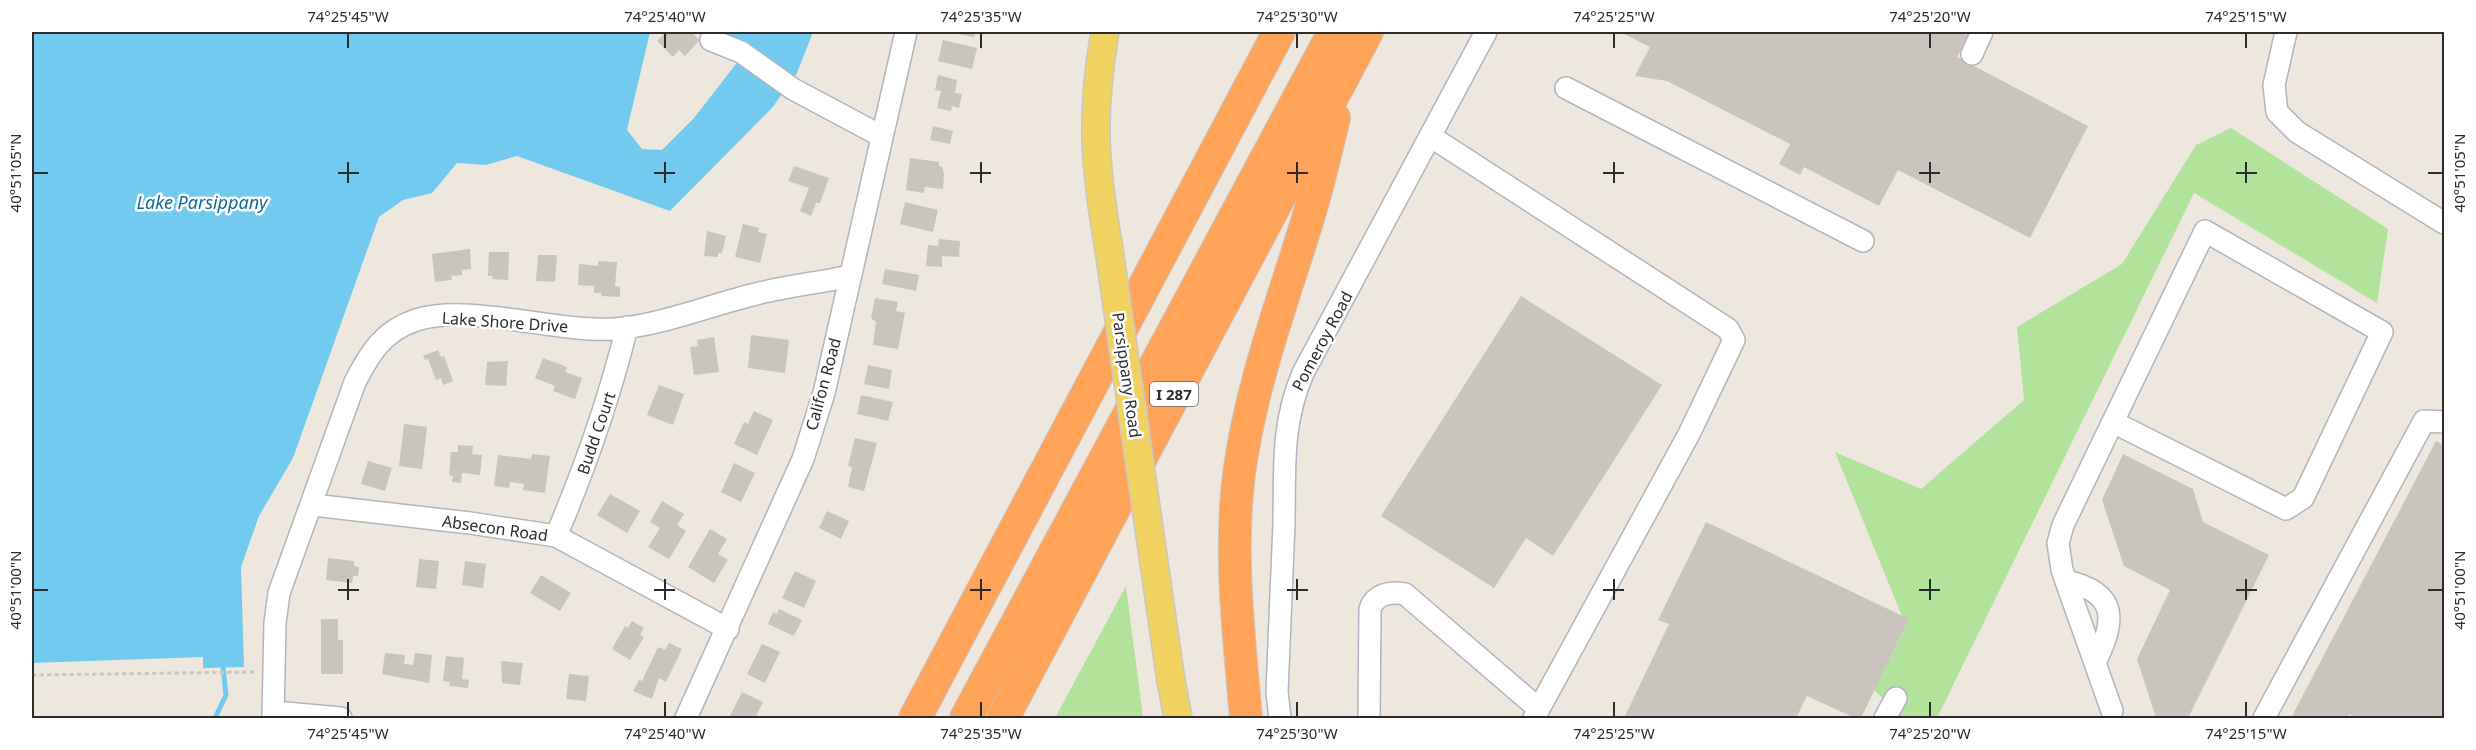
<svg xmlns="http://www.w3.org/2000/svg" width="2476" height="750" viewBox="0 0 2476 750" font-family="'Noto Sans',sans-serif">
	<rect width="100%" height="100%" fill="#ede7de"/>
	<path fill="#b2e39b" d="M 2231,128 L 2388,229 L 2377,303 L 2194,193 L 1937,718 L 1903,718 L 1874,690 L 1906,626 L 1835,452 L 1921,489 L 2024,400 L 2017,327 L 2122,264 L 2196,145 Z
		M 1126,586 L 1143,718 L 1055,718 Z"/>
	<path fill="#72cbef" d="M 32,32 L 650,32 L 627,130 L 642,149 L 662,150 L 694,118 L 746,51 L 723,32 L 813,32 L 797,73 L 772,108 L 670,211 L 517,156 L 486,165 L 457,163 L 432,193 L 403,200 L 379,217 L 293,458 L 259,516 L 241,567 L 244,667 L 203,668 L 203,657 L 32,663 Z"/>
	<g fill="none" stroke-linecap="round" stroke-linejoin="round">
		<path stroke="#72cbef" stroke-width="5" d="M 215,718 L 226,695 L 223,667"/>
	</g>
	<path fill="#c9c5bc" d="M 666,32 L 691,32 L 700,40 L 685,56 L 679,50 L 673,57 L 657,41 Z
		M 1620,32 L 1972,32 L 1957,57 L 2088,126 L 2030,238 L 1898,170 L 1879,206 L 1804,167 L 1800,175 L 1779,164 L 1790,144 L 1667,81 L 1635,76 L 1650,47 Z
		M 952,33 L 952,32 L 975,32 L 974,37 Z
		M 943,40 L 977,48 L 972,69 L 938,61 Z
		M 938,75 L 957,80 L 955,93 L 962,94 L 959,108 L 952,106 L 951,111 L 937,108 L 941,91 L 935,90 Z
		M 933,126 L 953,131 L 950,144 L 930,140 Z
		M 910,158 L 939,162 L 939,166 L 942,167 L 944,174 L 943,189 L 925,187 L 924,193 L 906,190 Z
		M 794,166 L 829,178 L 820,203 L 816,203 L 811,216 L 800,211 L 809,188 L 788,181 Z
		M 905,202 L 938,210 L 933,232 L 900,224 Z
		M 743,224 L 759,228 L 758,232 L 767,234 L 760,263 L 735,257 Z
		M 707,231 L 726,236 L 722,253 L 718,253 L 718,257 L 704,256 Z
		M 939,239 L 960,241 L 959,257 L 942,256 L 942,267 L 926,266 L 928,245 L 938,246 Z
		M 470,249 L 471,269 L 462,270 L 462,275 L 451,276 L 452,280 L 435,282 L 432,254 Z
		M 489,252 L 509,252 L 508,280 L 492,279 L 493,276 L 488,276 Z
		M 538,255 L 557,255 L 555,282 L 536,281 Z
		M 598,261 L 617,262 L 615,286 L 620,287 L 620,297 L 601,296 L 602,293 L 594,293 L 594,286 L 578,285 L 579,264 L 598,266 Z
		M 885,269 L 919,275 L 916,291 L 882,284 Z
		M 1521,296 L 1662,385 L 1553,556 L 1526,538 L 1494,588 L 1381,516 Z
		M 875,298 L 898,302 L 896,311 L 905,313 L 898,349 L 873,345 L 876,322 L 871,318 Z
		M 751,335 L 789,340 L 785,373 L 748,368 Z
		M 714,337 L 719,372 L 694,375 L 690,347 L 698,346 L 697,340 Z
		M 438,350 L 441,357 L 444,356 L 453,381 L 443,385 L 441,378 L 436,380 L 428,359 L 425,360 L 423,356 Z
		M 543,358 L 567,367 L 565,372 L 582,378 L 575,399 L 553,391 L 555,386 L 535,378 Z
		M 508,361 L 506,386 L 485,385 L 487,362 Z
		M 868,365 L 892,370 L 889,389 L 864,384 Z
		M 659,385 L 684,394 L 673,425 L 647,415 Z
		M 861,395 L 893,402 L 888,421 L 857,414 Z
		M 754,411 L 773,420 L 757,455 L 734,444 L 744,422 L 748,424 Z
		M 404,424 L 427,427 L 422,469 L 399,466 Z
		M 855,438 L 877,443 L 864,491 L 848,487 L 852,467 L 848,466 Z
		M 2436,441 L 2444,445 L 2444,718 L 2357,718 L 2349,714 L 2347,718 L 2291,718 Z
		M 458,445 L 473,446 L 472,454 L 482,455 L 480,475 L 462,473 L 461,483 L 452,482 L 453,476 L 449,475 L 451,452 L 458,452 Z
		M 532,454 L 550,456 L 545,493 L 523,490 L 524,484 L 510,482 L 509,488 L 494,486 L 498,455 L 531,459 Z
		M 2123,454 L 2193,489 L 2203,522 L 2269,555 L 2188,718 L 2156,718 L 2137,659 L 2170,590 L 2124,566 L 2102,500 Z
		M 368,461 L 392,468 L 385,491 L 361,484 Z
		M 734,463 L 755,473 L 741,502 L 721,492 Z
		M 610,494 L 640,511 L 627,533 L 597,515 Z
		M 662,501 L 684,514 L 677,525 L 686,531 L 669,559 L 648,547 L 660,528 L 650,522 Z
		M 827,511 L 849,521 L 841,539 L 819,528 Z
		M 1706,522 L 1909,619 L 1861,718 L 1855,718 L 1807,696 L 1796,718 L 1624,718 L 1669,624 L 1658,620 Z
		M 710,529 L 727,539 L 718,554 L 728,560 L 714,583 L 688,567 Z
		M 328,558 L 354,561 L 354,566 L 359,567 L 358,576 L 353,576 L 352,583 L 326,580 Z
		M 419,559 L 439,561 L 436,589 L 416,587 Z
		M 465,561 L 486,564 L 483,588 L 462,585 Z
		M 795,571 L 816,581 L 804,608 L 782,598 Z
		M 541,575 L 571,593 L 560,611 L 530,593 Z
		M 779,609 L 802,620 L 794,636 L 768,624 L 773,612 L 777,614 Z
		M 321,619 L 338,619 L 338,640 L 343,640 L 343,674 L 321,674 Z
		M 632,621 L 644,628 L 640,635 L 644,637 L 630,660 L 612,649 L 625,626 L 628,628 Z
		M 669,643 L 682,649 L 666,682 L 659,678 L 652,699 L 633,691 L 639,680 L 642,681 L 658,647 L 665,650 Z
		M 762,644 L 780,652 L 765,683 L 747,674 Z
		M 385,653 L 405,655 L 404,664 L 413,665 L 415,653 L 432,655 L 429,683 L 382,674 Z
		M 446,656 L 464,658 L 462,679 L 469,680 L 468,688 L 449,686 L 450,682 L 443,681 Z
		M 501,661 L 523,663 L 520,685 L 502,683 Z
		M 569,674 L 589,676 L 586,701 L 566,699 Z
		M 742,692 L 763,702 L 755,718 L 729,718 Z"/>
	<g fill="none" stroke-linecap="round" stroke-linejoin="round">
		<g stroke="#b2b4bf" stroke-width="24">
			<path id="minor" d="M 2286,32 L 2274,85 L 2277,112 L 2297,132 L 2444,223
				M 711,40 L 741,52 L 793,89 L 881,136
				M 1972,54 L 1982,32
				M 1566,88 L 1863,241
				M 1430,136 L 1728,329 L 1734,340 L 1689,434 L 1534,718
				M 313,505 L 470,523 L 556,536 L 728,629
				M 556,536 C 585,468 609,400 627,327
				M 2066,581 C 2117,592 2117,620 2095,662
				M 2112,711 L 2062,570 L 2058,543 L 2063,525 L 2205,231 L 2382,332 L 2303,498 L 2286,509 L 2113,422
				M 274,712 L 341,718
				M 273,718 L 275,623 L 279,593 L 355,382 C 370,353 383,331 416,320 C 469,303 556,333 615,329 C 662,325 710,305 756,294 C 786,286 819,283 850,276
				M 686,718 L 803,459 L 824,393 L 906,32
				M 1280,718 L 1277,692 C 1279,636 1282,579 1284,522 C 1285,468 1281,425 1303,373 L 1486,32
				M 1369,718 L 1370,609 C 1375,594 1391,591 1405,594 L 1539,709
				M 1885,718 L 1896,698
				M 2264,718 L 2424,421 L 2444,422"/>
		</g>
		<g stroke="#c8c8c8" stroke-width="30">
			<path id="major" d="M 1105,32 C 1091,112 1094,163 1108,243
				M 1171,681 L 1178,718"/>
		</g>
		<g stroke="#c8c8c8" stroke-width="34">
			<path id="highway" d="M 915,718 L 1279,32
				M 966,718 L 1334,32
				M 1003,718 L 1367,32
				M 1246,718 C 1239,637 1229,555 1239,474 C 1251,384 1283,301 1309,215 C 1319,183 1326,150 1334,118"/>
		</g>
		<path stroke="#c8c8c8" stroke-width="3" stroke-dasharray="4.5 3" stroke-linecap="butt" d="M 32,675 L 255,672"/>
		<use href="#minor" stroke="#fff" stroke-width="21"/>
		<use href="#major" stroke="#f1d260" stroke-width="27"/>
		<use href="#highway" stroke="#fea358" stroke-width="32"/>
		<g stroke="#c8c8c8" stroke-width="30" stroke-linecap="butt">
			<path id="major-bridge" d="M 1108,243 L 1171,681"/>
		</g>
		<use href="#major-bridge" stroke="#f1d260" stroke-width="27"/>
	</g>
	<path fill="none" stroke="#2c2c2c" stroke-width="2" d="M 348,33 L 348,48M 665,33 L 665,48M 981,33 L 981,48M 1297,33 L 1297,48M 1614,33 L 1614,48M 1930,33 L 1930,48M 2246,33 L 2246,48M 348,162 L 348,183M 665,162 L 665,183M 981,162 L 981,183M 1297,162 L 1297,183M 1614,162 L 1614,183M 1930,162 L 1930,183M 2246,162 L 2246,183M 33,173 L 48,173M 338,173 L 359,173M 654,173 L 675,173M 970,173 L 991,173M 1287,173 L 1308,173M 1603,173 L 1624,173M 1919,173 L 1940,173M 2236,173 L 2257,173M 2428,173 L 2443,173M 348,579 L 348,600M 665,579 L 665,600M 981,579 L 981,600M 1297,579 L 1297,600M 1614,579 L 1614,600M 1930,579 L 1930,600M 2246,579 L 2246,600M 33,590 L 48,590M 338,590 L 359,590M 654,590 L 675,590M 970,590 L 991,590M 1287,590 L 1308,590M 1603,590 L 1624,590M 1919,590 L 1940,590M 2236,590 L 2257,590M 2428,590 L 2443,590M 348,702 L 348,717M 665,702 L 665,717M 981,702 L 981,717M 1297,702 L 1297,717M 1614,702 L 1614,717M 1930,702 L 1930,717M 2246,702 L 2246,717"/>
	<g text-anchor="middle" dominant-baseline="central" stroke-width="5" stroke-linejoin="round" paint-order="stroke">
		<rect fill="#fff" stroke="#6b6b6b" stroke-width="1.5" x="1150" y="382" width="48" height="24" rx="4.5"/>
		<g font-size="15" font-weight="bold" fill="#2c2c2c">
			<text x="1174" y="394">I 287</text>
		</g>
		<g font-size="16" fill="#2c2c2c" stroke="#fff">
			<text transform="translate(505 322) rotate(4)">Lake Shore Drive</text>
			<text transform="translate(1322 341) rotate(-62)">Pomeroy Road</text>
			<text transform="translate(1127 375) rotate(82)">Parsippany Road</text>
			<text transform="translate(823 384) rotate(-75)">Califon Road</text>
			<text transform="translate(596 433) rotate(-71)">Budd Court</text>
			<text transform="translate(495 528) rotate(8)">Absecon Road</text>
		</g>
		<g font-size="18" font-style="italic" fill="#0e699d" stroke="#fff">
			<text x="202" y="202">Lake Parsippany</text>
		</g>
	</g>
	<rect width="2476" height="750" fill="none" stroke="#ffffff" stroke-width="66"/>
	<rect x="33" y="33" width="2410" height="684" fill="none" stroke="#2c2c2c" stroke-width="2"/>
	<g font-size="15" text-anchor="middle" fill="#2c2c2c">
		<text x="348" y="22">74°25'45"W</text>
		<text x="665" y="22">74°25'40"W</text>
		<text x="981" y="22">74°25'35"W</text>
		<text x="1297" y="22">74°25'30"W</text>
		<text x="1614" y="22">74°25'25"W</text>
		<text x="1930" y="22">74°25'20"W</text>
		<text x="2246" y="22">74°25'15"W</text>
		<text transform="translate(16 173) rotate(-90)" y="5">40°51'05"N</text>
		<text transform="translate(2460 173) rotate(-90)" y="5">40°51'05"N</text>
		<text transform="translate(16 590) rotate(-90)" y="5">40°51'00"N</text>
		<text transform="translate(2460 590) rotate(-90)" y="5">40°51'00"N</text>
		<text x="348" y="739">74°25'45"W</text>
		<text x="665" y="739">74°25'40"W</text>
		<text x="981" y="739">74°25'35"W</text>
		<text x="1297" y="739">74°25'30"W</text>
		<text x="1614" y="739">74°25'25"W</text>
		<text x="1930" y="739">74°25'20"W</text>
		<text x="2246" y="739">74°25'15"W</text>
	</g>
</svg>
